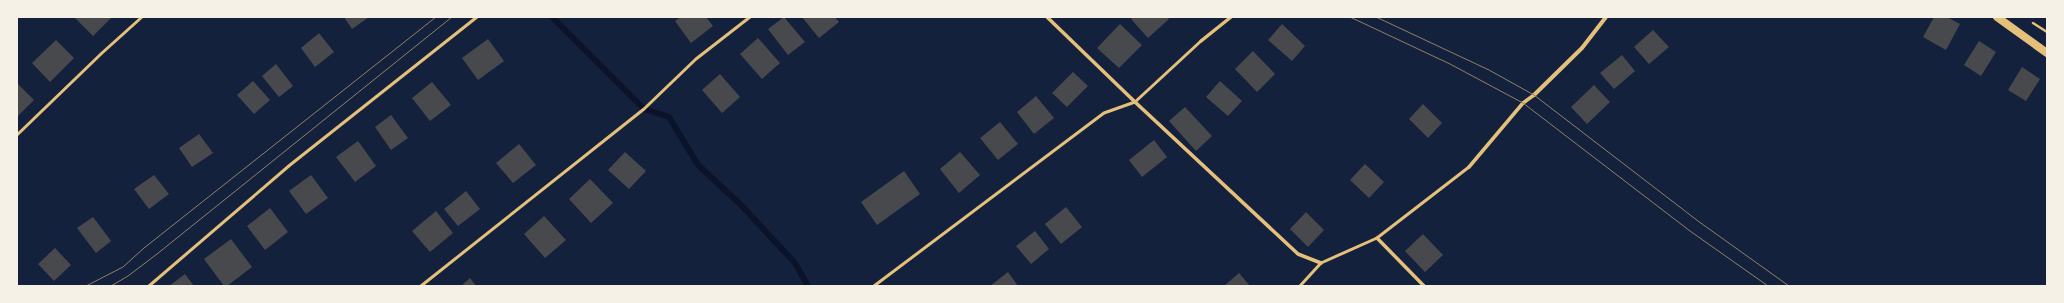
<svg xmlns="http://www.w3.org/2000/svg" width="2064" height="303" viewBox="0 0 2064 303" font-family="'Source Sans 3',sans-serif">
	<rect width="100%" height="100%" fill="#14213d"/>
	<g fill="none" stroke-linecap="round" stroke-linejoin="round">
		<path stroke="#0b132b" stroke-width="6" d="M 552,17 L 644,109 L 669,117 L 698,165 L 740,204 L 795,263 L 808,286"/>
	</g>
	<path fill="#48494c" d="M 74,17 L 112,17 L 93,36 Z
		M 344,17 L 369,17 L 352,29 Z
		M 681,17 L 706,17 L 713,26 L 691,43 L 675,21 Z
		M 784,17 L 805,42 L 788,55 L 768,29 Z
		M 802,17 L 835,17 L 839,22 L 819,38 Z
		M 1133,17 L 1167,17 L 1169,19 L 1148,38 L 1131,19 Z
		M 1934,17 L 1947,17 L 1960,24 L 1946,50 L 1923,37 Z
		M 1120,24 L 1142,45 L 1119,68 L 1097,48 Z
		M 1282,24 L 1305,46 L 1292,61 L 1268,40 Z
		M 1653,30 L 1669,47 L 1649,64 L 1634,47 Z
		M 319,33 L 334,52 L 315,67 L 301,48 Z
		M 758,38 L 780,63 L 762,79 L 740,54 Z
		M 488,39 L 504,61 L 478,80 L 462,58 Z
		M 56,40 L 74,58 L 50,82 L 32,63 Z
		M 1979,41 L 1996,52 L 1981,76 L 1964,65 Z
		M 1253,51 L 1275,74 L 1257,92 L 1235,69 Z
		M 1622,55 L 1635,71 L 1614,89 L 1600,73 Z
		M 276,64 L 293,86 L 279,97 L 262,76 Z
		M 2022,67 L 2040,79 L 2026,101 L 2008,90 Z
		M 1073,72 L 1088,86 L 1067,107 L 1052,93 Z
		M 720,74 L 740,97 L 722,113 L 702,90 Z
		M 253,81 L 270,100 L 254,114 L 237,95 Z
		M 1220,81 L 1242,101 L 1228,116 L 1206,97 Z
		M 432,82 L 451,105 L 430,121 L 412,98 Z
		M 17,83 L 34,100 L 17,117 Z
		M 1594,85 L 1610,102 L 1587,124 L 1571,107 Z
		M 1036,96 L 1054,118 L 1034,134 L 1017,112 Z
		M 1423,104 L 1442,123 L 1428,138 L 1409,119 Z
		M 1185,107 L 1212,136 L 1196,151 L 1169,121 Z
		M 391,115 L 408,138 L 391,150 L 375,127 Z
		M 1000,122 L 1018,144 L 998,160 L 980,138 Z
		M 199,134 L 213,153 L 192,167 L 179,148 Z
		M 1154,140 L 1167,157 L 1142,177 L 1129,160 Z
		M 358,141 L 376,166 L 355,182 L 336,157 Z
		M 519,144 L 536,165 L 513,183 L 496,163 Z
		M 625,152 L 646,171 L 629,189 L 608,170 Z
		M 960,152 L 980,175 L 959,193 L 940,169 Z
		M 1365,164 L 1384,182 L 1369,198 L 1350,180 Z
		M 904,171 L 920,194 L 877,225 L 861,202 Z
		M 154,175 L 169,194 L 149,209 L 134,189 Z
		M 311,175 L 328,198 L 306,214 L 289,191 Z
		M 590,179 L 613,203 L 591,223 L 569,199 Z
		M 466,191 L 480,209 L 458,226 L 444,209 Z
		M 1066,207 L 1082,227 L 1061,244 L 1045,224 Z
		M 270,208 L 288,232 L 265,250 L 247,226 Z
		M 436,211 L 453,233 L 430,252 L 412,231 Z
		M 1306,212 L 1324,230 L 1308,247 L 1290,229 Z
		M 544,216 L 566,240 L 545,258 L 524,234 Z
		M 93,217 L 111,241 L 96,253 L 77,228 Z
		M 1035,231 L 1049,249 L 1031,264 L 1016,246 Z
		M 1423,234 L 1443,255 L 1425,272 L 1405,251 Z
		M 231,239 L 252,267 L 227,286 L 224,286 L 204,259 Z
		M 55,248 L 71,265 L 54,281 L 38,264 Z
		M 1008,272 L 1018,286 L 990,286 Z
		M 1239,273 L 1250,286 L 1224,286 Z
		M 185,274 L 194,286 L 169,286 Z
		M 470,278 L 476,286 L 461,286 Z"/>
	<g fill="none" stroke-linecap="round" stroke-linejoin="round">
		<path stroke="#e5c07b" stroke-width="2.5" d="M 2033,23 L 2047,32"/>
		<path stroke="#e5c07b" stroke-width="3" d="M 17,135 L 102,53 L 142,17
			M 149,286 L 290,165 L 477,17
			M 421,286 L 644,109 L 696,59 L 750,17
			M 874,286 L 1104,113 L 1135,102 L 1201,41
			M 1300,286 L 1321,263 L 1377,238 L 1469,167"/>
		<path stroke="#e5c07b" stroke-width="3.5" d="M 1047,17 L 1135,102 L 1298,254 L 1321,263
			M 1201,41 L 1231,17
			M 1469,167 L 1523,103 L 1534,95
			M 1377,238 L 1424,286"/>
		<path stroke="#e5c07b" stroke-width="4" d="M 1534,95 L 1582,48 L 1606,17"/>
		<path stroke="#e5c07b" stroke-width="8" d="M 1997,17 L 2047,53"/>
		<path stroke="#918062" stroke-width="1" d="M 1350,17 L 1450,64 L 1523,103 L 1690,231 L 1768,286
			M 1376,17 L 1489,70 L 1534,95 L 1698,221 L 1789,286
			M 86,286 L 123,267 L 144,248 L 436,17
			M 111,286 L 128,276 L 157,254 L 452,17"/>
	</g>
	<rect width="2064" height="303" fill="none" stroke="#f6f1e7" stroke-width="36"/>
</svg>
